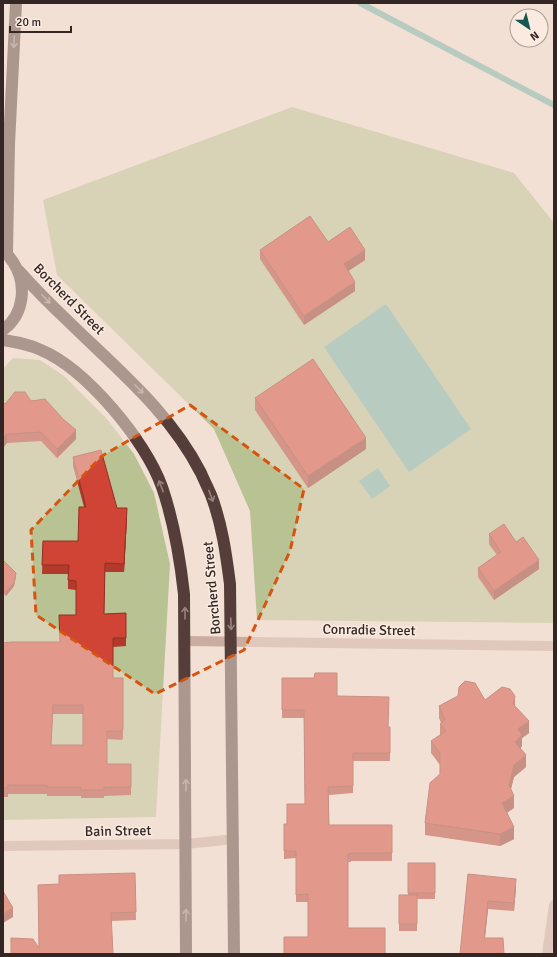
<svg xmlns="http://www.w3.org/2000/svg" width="557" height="957" viewBox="0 0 557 957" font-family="Signika,sans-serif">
	<rect width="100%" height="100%" fill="#f2e0d4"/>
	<path fill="#b9c293" d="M 292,107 L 514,173 L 554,223 L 554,623 L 257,620 L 250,511 L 214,429 L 57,275 L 43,200 Z
		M 13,358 L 40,360 L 64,376 L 107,419 L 134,454 L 154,493 L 170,564 L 156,817 L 3,820 L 3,369 Z"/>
	<path fill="#71b1ab" d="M 386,304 L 471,429 L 409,472 L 324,347 Z
		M 378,468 L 390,486 L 372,499 L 359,481 Z"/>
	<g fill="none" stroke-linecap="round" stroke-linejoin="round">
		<path stroke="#71b1ab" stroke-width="6" d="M 360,3 L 554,105"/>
		<path stroke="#caada0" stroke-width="10" d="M 185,641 L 554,646
			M 3,846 L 186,844 L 234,839
			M 547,954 L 554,905"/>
		<path stroke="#553e3a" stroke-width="12" d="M 3,250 C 7,253 10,258 13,262 C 27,283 25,314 3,330
			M 7,253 L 9,144 L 16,3
			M 19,271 C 35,289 52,306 70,323 C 118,370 170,412 201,473 C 204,480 208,488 211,495 C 222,524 226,553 230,584 L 234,954
			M 3,340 C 16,342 29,344 41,350 C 86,369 146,441 162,487 C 174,522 180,558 184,594 L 186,954"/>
	</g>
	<path fill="#b23a2d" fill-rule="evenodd" d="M 328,242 L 365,260 L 348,271 L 355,291 L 304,325 L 260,259 L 260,250 Z
		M 255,398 L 366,449 L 308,488 L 255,410 Z
		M 31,401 L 76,439 L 57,458 L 41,441 L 7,443 L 3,448 L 3,404 Z
		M 73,457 L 117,508 L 127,517 L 124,572 L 105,572 L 104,614 L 126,613 L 126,646 L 113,647 L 113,678 L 123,678 L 123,738 L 122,740 L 107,739 L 107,764 L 131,764 L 131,795 L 104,796 L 104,798 L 81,798 L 81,796 L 47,796 L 47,794 L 8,794 L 8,797 L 3,797 L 3,643 L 60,642 L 76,615 L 76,590 L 68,589 L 68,574 L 42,574 L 43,541 L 78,541 L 84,507 L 73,466 ZM 53,714 L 83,714 L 83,745 L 51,745 Z
		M 489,534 L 516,542 L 539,569 L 494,600 L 478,577 L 478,568 L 497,555 L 489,544 Z
		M 3,563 L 16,576 L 14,586 L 6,596 L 3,593 Z
		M 282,678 L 337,696 L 388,727 L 390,727 L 390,761 L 353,761 L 353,793 L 329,795 L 329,825 L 392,825 L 392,861 L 351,861 L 351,862 L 348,862 L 348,928 L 308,937 L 308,902 L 296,902 L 296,858 L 284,859 L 284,824 L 287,824 L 305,804 L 304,718 L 282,718 Z
		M 485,700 L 515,706 L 529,733 L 522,738 L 522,746 L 520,748 L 526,767 L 514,777 L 511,789 L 514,808 L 507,813 L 514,839 L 500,846 L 425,835 L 425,823 L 440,774 L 440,765 L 431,753 L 431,741 L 440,735 L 440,724 L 441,723 L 439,718 L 439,706 Z
		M 408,863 L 435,863 L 435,899 L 417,899 L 417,931 L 399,931 L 399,895 L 408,895 Z
		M 135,873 L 136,920 L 111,921 L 39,948 L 59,884 Z
		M 468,874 L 516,887 L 514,911 L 488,909 L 485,938 L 460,954 Z"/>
	<path fill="#913024" d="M 365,250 L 365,260 L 344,274 L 344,264 Z
		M 355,282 L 355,291 L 304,325 L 304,316 Z
		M 76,430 L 76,439 L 57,458 L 57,449 Z
		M 7,434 L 7,443 L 3,448 L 3,438 Z
		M 366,438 L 366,449 L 308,488 L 308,476 Z
		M 127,508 L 127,517 L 124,572 L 124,564 Z
		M 539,560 L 539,569 L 494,600 L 494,591 Z
		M 16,573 L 16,576 L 14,586 L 6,596 L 6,592 Z
		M 515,696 L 515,708 L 513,704 Z
		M 529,721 L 529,733 L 522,738 L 522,746 L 515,754 L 515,742 L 518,729 Z
		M 526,755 L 526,767 L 514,777 L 509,796 L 509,785 L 514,765 Z
		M 514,796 L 514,808 L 502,815 L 502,803 Z
		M 514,827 L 514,839 L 500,846 L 500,834 Z
		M 516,879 L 516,887 L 514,911 L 514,903 Z
		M 488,901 L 488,909 L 484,946 L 484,938 Z
		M 13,908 L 13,917 L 3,923 L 3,914 Z"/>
	<path fill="#cf4434" stroke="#913024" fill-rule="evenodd" d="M 310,216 L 328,242 L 350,227 L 365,250 L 344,264 L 355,282 L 304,316 L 260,250 Z
		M 313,359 L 366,438 L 308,476 L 255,398 Z
		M 15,392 L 25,392 L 31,401 L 45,399 L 63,419 L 76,430 L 57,449 L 41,432 L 7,434 L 3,438 L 3,404 L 6,403 Z
		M 101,450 L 117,508 L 127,508 L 124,564 L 105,563 L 104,614 L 126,613 L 126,638 L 113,638 L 113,678 L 123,678 L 123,729 L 122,731 L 107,731 L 107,764 L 131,764 L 131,787 L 104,787 L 104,790 L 81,790 L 81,787 L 47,787 L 47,785 L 8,785 L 8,788 L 3,788 L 3,643 L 11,642 L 60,642 L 59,615 L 76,615 L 76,581 L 68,580 L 69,565 L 42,565 L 43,541 L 78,541 L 79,507 L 86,507 L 73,457 ZM 53,705 L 83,705 L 83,745 L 51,745 Z
		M 504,524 L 516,542 L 523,537 L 539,560 L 494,591 L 478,568 L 501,552 L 489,534 Z
		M 4,561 L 16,573 L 14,583 L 6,592 L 3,590 L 3,563 Z
		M 315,673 L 337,673 L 337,696 L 389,697 L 388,727 L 390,727 L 390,753 L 353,753 L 353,786 L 328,787 L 329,825 L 392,825 L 392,853 L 351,853 L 351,854 L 348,854 L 348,928 L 385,928 L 385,954 L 284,954 L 284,937 L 308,937 L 308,894 L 296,895 L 296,851 L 284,851 L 284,824 L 287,824 L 287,804 L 305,804 L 304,710 L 282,710 L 282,678 L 314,678 Z
		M 465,681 L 475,683 L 485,700 L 502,687 L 510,689 L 515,696 L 513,704 L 529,721 L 518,729 L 522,735 L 515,742 L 526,755 L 514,765 L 509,785 L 514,796 L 502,803 L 514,827 L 500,834 L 425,823 L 430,783 L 440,774 L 440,753 L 431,741 L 446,731 L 440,724 L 445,720 L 439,706 L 458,696 L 459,687 Z
		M 408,863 L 435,863 L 435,893 L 408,893 Z
		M 135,873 L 136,912 L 111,913 L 113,954 L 11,954 L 11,938 L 33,939 L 39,948 L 38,885 L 59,884 L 59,875 Z
		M 468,874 L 516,879 L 514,903 L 488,901 L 484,938 L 503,938 L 504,954 L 460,954 Z
		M 3,891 L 13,908 L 3,914 Z
		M 399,895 L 417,895 L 417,924 L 399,924 Z"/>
	<defs><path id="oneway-shaft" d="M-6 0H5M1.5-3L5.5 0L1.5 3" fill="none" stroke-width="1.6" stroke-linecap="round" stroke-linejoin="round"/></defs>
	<g stroke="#97837c">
		<use href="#oneway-shaft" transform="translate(14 42) rotate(93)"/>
		<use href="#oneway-shaft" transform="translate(46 299) rotate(45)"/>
		<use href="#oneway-shaft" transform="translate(139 389) rotate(45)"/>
		<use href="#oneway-shaft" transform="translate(161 486) rotate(-111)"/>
		<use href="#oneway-shaft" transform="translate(211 496) rotate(69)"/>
		<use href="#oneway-shaft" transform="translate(185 613) rotate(-90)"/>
		<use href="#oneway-shaft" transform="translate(231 624) rotate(88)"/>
		<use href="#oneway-shaft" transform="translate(186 785) rotate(-90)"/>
		<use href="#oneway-shaft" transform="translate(186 915) rotate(-90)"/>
	</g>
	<path d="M0 0H557V957H0ZM 190,405 L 304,489 L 290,551 L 244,650 L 155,694 L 36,615 L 31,530 L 102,456 Z" fill="#f2e0d4" fill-opacity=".55" fill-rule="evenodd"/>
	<path fill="none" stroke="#d6540e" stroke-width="3" stroke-dasharray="8 5" stroke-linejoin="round" d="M 190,405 L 304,489 L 290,551 L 244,650 L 155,694 L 36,615 L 31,530 L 102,456 Z"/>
	<g text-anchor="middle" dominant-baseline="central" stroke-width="3" stroke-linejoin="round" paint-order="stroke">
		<g font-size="14" fill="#332624" stroke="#faeae0">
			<text transform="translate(69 299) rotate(45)">Borcherd Street</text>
			<text transform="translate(212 588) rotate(-95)">Borcherd Street</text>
			<text transform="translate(369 630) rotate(1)">Conradie Street</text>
			<text transform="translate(118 831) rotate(-1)">Bain Street</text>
		</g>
	</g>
	<rect width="557" height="957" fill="none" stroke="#332624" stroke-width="8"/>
	<g transform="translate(529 28) rotate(145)"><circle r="19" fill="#faeae0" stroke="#aa9c95"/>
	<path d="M0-3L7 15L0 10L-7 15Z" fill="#175752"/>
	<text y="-6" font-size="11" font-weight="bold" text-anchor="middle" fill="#332624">N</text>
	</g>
	<path d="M10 26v6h61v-6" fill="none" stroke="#332624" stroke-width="2"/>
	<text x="16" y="26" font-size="12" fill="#332624" stroke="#faeae0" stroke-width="3" paint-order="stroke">20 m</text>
</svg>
